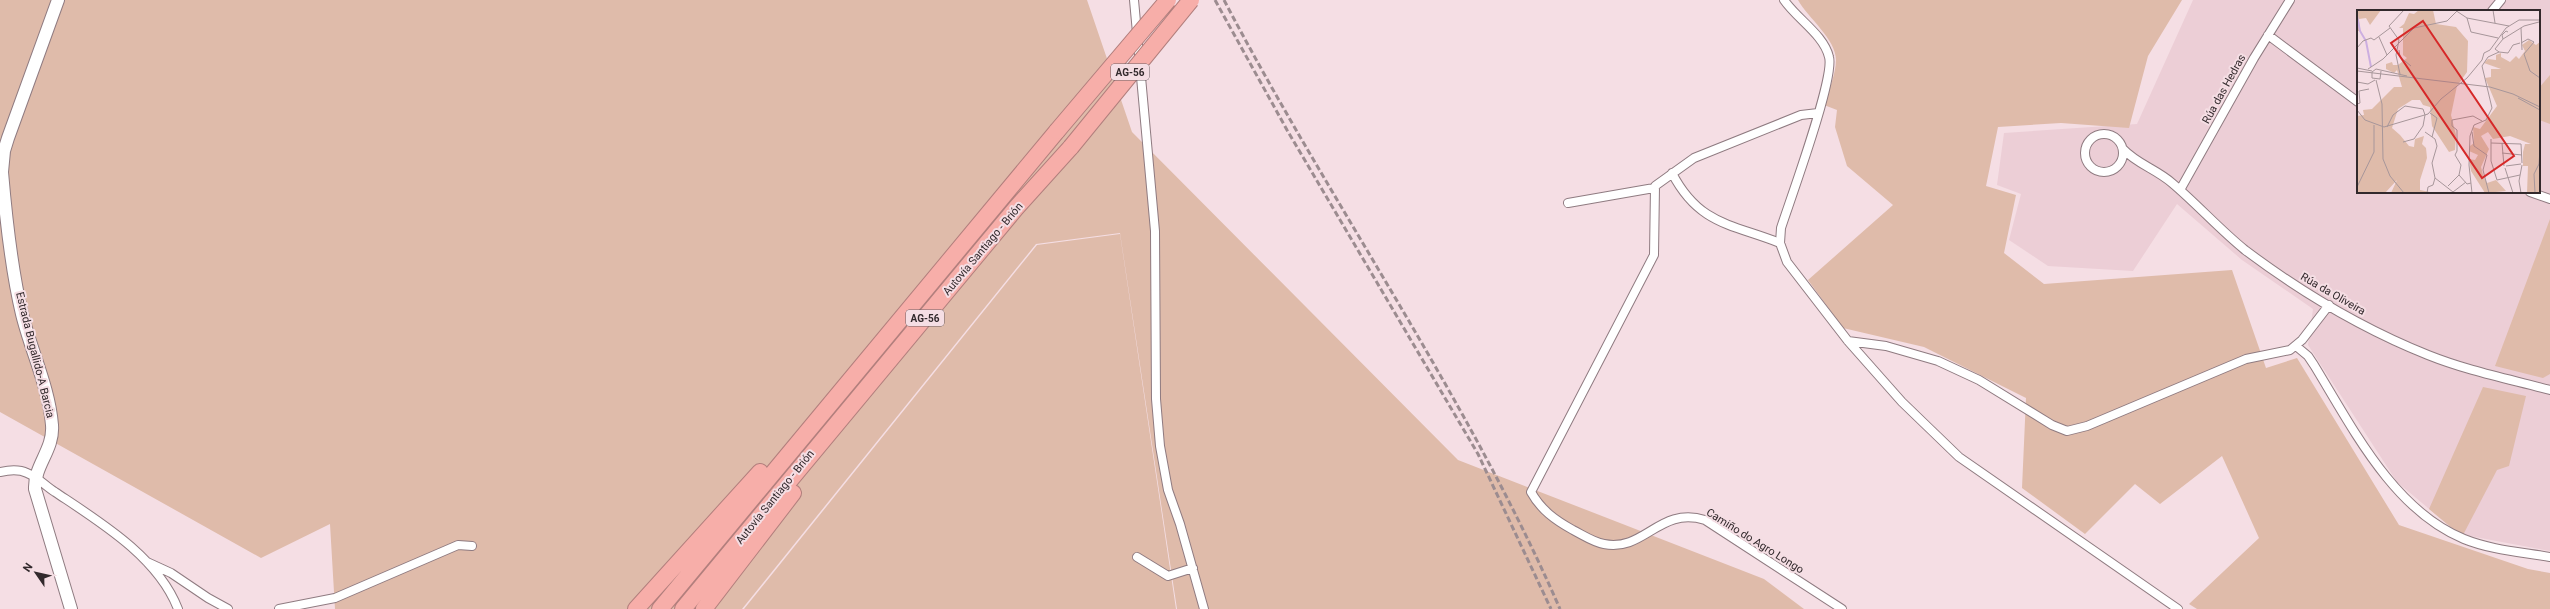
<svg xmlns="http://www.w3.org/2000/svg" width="2550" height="609" viewBox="0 0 2550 609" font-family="Roboto,sans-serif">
	<rect width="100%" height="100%" fill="#f5dee4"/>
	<path fill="#ecced6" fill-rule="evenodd" d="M 2193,0 L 2550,0 L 2550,551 L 2459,534 L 2397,482 L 2308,345 L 2313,309 L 2242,260 L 2177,204 L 2133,271 L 2048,266 L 2009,240 L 2021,194 L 1997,185 L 2004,133 L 2137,124 ZM 2358,11 L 2539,11 L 2539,192 L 2358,192 Z"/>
	<path fill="#dfbbaa" d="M 0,0 L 1087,0 L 1132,132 L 1458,460 L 1764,579 L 1804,609 L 1177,609 L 1120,233 L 1036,244 L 742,609 L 335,609 L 330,524 L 261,558 L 0,412 Z
		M 1798,0 L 2182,0 L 2148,56 L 2129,128 L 2061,123 L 1998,127 L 1986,186 L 2016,195 L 2004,253 L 2044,284 L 2232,270 L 2266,368 L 2297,358 L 2399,525 L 2528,569 L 2550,573 L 2550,609 L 2197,609 L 2189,604 L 2259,538 L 2222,456 L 2160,504 L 2135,484 L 2085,534 L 2022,488 L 2026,398 L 1924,347 L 1843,328 L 1808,280 L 1893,205 L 1847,166 L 1835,127 L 1837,110 L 1824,105 C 1828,92 1836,74 1836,60 C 1836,39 1808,18 1798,0 Z
		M 2550,75 L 2550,124 L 2539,120 L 2539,88 Z
		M 2550,219 L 2550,374 L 2543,378 L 2495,366 Z
		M 1120,234 L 1176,609 L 744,609 L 1037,245 Z
		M 2483,387 L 2526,396 L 2509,466 L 2497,470 L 2463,535 L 2459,534 L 2429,509 Z"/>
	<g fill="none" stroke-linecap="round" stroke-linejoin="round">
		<g stroke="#8f7b81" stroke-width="10">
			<path id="street" d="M 1134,0 L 1155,231 L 1156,399 L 1160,446 L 1168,490 L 1180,524 L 1204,609
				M 1784,0 C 1797,19 1824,35 1829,57 C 1835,78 1790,200 1781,228 L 1780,243 L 1787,262 L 1848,341 L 1902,402 L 1959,457 L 2178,609
				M 2492,11 L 2501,0
				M 2268,35 L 2358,102
				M 1818,113 L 1801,115 L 1694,158 L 1655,186 L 1654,255 L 1531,492 C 1541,510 1555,520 1573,530 C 1583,535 1593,542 1604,544 C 1645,552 1659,506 1705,520 L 1842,609
				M2085 153a19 19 0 1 1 38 0a19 19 0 1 1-38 0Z
				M 2123,149 C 2137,164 2156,169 2172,183 C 2197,204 2219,229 2245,250 C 2301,292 2363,329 2428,355 C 2468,371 2509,379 2550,390
				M 1672,173 C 1699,225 1732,224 1780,243
				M 2180,190 L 2254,58 L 2290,0
				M 2530,192 L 2550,199
				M 1568,203 L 1654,188
				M 1848,341 L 1886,346 L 1938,361 L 1979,380 L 2052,425 L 2067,431 L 2087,426 L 2246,359 L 2290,350 L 2302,340 L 2329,305
				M 2296,346 L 2308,356 L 2314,365 C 2352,427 2393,510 2464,539 C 2491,550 2522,552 2550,557
				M 0,472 C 9,470 19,469 27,473 C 38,477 45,486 55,492 C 100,522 158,557 178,609
				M 1137,557 L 1168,576 L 1193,568
				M 147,562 L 171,573 L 208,598 L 228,609
				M 279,609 L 335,598 L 458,545 L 472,546"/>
		</g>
		<g stroke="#8f7b81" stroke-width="14">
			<path id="secondary" d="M 58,0 L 8,138 L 4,151 L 2,172 C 6,219 11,268 22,314 C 31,351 49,387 52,425 C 54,450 34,465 35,489 L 71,609"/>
		</g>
		<g stroke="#b27f7d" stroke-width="18">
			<path id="highway" d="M 636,609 L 760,472
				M 660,609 L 1057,131
				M 683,609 L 1016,208 L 1071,147
				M 704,609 L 793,493"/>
		</g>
		<use href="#street" stroke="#fff" stroke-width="8"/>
		<use href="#secondary" stroke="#fff" stroke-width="12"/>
		<use href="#highway" stroke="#f7aea9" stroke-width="16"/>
		<path stroke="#9c8c90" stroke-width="3" stroke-dasharray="6 3" stroke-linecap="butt" d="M 1215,0 L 1287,130 L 1478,454 L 1551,609
			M 1224,0 C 1332,206 1467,396 1560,609"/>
		<g stroke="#b27f7d" stroke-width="18" stroke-linecap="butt">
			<path id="highway-bridge" d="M 1057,131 L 1168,0
				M 1071,147 L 1191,0"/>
		</g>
		<use href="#highway-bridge" stroke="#f7aea9" stroke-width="16"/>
	</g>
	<g text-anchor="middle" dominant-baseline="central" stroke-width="4" stroke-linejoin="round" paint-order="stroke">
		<g fill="#f5dee4" stroke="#6c5f63" stroke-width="1">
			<rect x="1111" y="64" width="38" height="16" rx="3"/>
			<rect x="906" y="310" width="38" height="16" rx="3"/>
		</g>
		<g font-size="10" font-weight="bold" fill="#32292c">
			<text x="1130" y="72">AG-56</text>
			<text x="925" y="318">AG-56</text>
		</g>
		<g font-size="11" fill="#32292c" stroke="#f5dee4">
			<text transform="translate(2224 89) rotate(-61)">Rúa das Hedras</text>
			<text transform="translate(983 249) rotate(-50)">Autovía Santiago - Brión</text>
			<text transform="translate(2333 294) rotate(30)">Rúa da Oliveira</text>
			<text transform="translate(35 355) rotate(76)">Estrada Bugallido-A Barcia</text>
			<text transform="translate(775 497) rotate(-51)">Autovía Santiago - Brión</text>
			<text transform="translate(1755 541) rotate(32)">Camiño do Agro Longo</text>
		</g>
	</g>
	<g transform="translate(2357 10)">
		<rect width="183" height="183" fill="#f5dee4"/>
		<path d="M 0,0 L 24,0 L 13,15 L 9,8 L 2,9 L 3,21 L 0,21 ZM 62,0 L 76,0 L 79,14 L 99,17 L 111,31 L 110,62 L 100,76 L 94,105 L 99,125 L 98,140 L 92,142 L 75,116 L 73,97 L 66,95 L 63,90 L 55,90 L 41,99 L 35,118 L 43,125 L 52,136 L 57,137 L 58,129 L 67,126 L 65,134 L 69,138 L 70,148 L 63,170 L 63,180 L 78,183 L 34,183 L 40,170 L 28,183 L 0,183 L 0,106 L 7,105 L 6,100 L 15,99 L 37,77 L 45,77 L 40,60 L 37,63 L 29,59 L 29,54 L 35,52 L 36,55 L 41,55 L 50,48 L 46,45 L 46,18 L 42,18 L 47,14 L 52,3 L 57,4 ZM 172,30 L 179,35 L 183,32 L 183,183 L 170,183 L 171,156 L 166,156 L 166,142 L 168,134 L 174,134 L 173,137 L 174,134 L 153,126 L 136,129 L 131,122 L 124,126 L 132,139 L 124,157 L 126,165 L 130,173 L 139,170 L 149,181 L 128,183 L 114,161 L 112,149 L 118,150 L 121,145 L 112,141 L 113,136 L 117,133 L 116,117 L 123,119 L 140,96 L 128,68 L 134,67 L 134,59 L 144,59 L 127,53 L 131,49 L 139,50 L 139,45 L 144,43 L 144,47 L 153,52 L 159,46 L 162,49 L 168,41 L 165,35 Z" fill="#dfbbaa"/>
		<path fill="none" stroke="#ccaee0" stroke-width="2" d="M 0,6 L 3,21 L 9,31 L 14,57"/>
		<path fill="none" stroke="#a7969a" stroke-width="1" d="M 98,0 L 110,8 L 114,22 L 141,28M 136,0 L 138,13M 110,8 L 152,16M 164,18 L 165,40M 22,27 L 30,45M 146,29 L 145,25 L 149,21 L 151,22M 164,33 L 171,29 L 177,32 L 167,44 L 173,61 L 183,68M 0,38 L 6,31 L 14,28 L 17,30 L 33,18M 42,40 L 43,47 L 54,56M 142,42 L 138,39 L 146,29 L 167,16 L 182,12M 142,42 L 151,43 L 156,35 L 163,33M 0,58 L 15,61M 11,59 L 26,49 L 57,18 L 90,11 L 101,0M 0,61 L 133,77 L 156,84 L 183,97M 24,61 L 23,69 L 15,68 L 15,62 L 19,59 L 50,66M 43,64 L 39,45 L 42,30 L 32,16 L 47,0M 19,70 L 25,94 L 26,149 L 33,166 L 47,183M 0,72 L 11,74 L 18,70M 161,88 L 183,100M 0,94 L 3,93 L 2,81 L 12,79M 0,100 L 8,110 L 27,117 L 71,104 L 84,89 L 110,68 L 125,50 L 127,43 L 133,40 L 149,18 L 162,10 L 183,10M 73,103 L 80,108 L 75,127M 30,117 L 36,105 L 48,96 L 66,99 L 68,105M 68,122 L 78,129 L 80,136 L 75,153 L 78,168 L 96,182M 115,122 L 117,136 L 130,145M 134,129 L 134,151 L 140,170 L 163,165M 46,132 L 57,129 L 66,116 L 68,105M 134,133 L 164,134 L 165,153M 145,133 L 147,156M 145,143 L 165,145M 130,145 L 126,160 L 132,183M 149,156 L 164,154M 148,158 L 156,183M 102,165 L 104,155 L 98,145 L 100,141 L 100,120 L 95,116 L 95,110 L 116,106 L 125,111M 102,165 L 110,174 L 114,173M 91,176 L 102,165M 0,177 L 17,142 L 17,115M 96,182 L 109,172M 70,183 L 71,177 L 76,175 L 78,168M 115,183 L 112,155 L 113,126 L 117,115 L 129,110 L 135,98 L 125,56 L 131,47 L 142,42M 164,183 L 162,171 L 165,155M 178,183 L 177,164 L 182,154 L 183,140"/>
		<path fill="#d62828" fill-opacity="0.15" stroke="#d62828" stroke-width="2" d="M 66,11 L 157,146 L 125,168 L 34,33 Z"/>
		<rect width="183" height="183" fill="none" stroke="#32292c" stroke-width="2"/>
	</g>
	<g transform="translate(36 573) rotate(304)" stroke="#f5dee4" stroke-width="3" paint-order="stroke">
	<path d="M0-3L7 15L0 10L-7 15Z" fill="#32292c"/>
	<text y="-6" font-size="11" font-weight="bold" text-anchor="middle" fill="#32292c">N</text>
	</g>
</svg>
